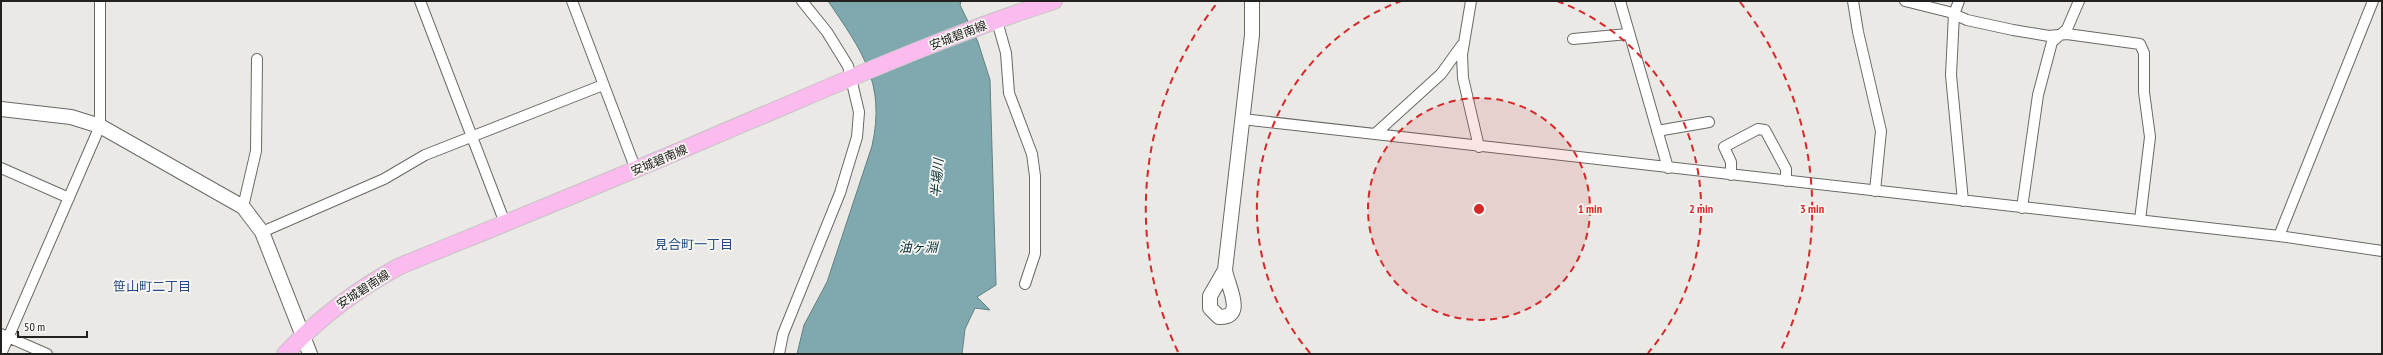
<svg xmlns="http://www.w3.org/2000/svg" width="2383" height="355" viewBox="0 0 2383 355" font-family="'PT Sans Narrow','Noto Sans JP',sans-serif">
	<rect width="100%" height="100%" fill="#eae9e5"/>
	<path fill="#7fa9ae" stroke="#638083" d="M 828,1 L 961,1 L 960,5 L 978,42 L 990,80 L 996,285 L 977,297 L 990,310 L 975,308 L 965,329 L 962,354 L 797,354 L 804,325 L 827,282 L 872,146 C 886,83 862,51 828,1 Z"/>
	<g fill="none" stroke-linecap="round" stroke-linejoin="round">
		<g stroke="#6a6966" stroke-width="12">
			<path id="street" d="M 420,1 L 505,223
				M 572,1 L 636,170
				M 1471,1 L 1462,55 L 1463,78 L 1479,147
				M 1620,1 L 1668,168
				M 1853,1 L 1858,32 L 1881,131 L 1875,191
				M 1905,1 L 1949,12 L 1967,20 L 2013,30 L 2049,36 L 2067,34 L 2140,44 L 2144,53 L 2144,92 L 2150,137 L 2140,220
				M 1959,1 L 1954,14 L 1951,75 L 1963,201
				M 997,21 L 1006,53 L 1009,93 L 1032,154 L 1035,176 L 1035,254 L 1025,284
				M 1573,39 L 1628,34
				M 1242,119 L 2279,236 L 2382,251
				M 1657,131 L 1709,122
				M 1375,134 L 1441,74 L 1462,45
				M 1,168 L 69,198
				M 1731,175 L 1731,162 L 1724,147 L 1758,129 L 1765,130 L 1786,169 L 1786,181
				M 243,207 L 256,151 L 257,59
				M 2022,208 L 2038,95 L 2052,42 L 2067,29 L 2079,1
				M 262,232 L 384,179 L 425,155 L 603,85
				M 2279,236 L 2373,1
				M 1,334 L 47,354
				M 1,354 L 100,126 L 100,1
				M 779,354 L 783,334 L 840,193 L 857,137 L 859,112 L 848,66 L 827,32 L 802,1"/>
		</g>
		<g stroke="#6a6966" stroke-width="16">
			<path id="secondary" d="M 1,109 L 71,117 L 100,126 L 243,207 L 262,232 L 310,354
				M 1225,270 L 1210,296 L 1210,308 L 1219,317 C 1247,318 1227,285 1225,270 L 1252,35 L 1252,1"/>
		</g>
		<g stroke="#c6c5c5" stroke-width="18">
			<path id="primary" d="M 285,354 C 319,318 357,289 400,266 C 508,222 615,179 721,133 C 831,87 940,37 1054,1"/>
		</g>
		<use href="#street" stroke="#fff" stroke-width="10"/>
		<use href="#secondary" stroke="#fff" stroke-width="14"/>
		<use href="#primary" stroke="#fbbbef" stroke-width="16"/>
	</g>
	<circle cx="1479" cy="209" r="111" fill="#d62828" fill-opacity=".12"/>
	<g fill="none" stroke="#d62828" stroke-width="2" stroke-dasharray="7 5">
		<circle cx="1479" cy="209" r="111"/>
		<path d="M1310 353A222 222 0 0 1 1401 1M1557 1A222 222 0 0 1 1648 353"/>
		<path d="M1178 352A333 333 0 0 1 1218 2M1740 2A333 333 0 0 1 1780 352"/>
	</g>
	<g text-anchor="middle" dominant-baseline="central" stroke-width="3.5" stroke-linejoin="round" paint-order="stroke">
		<g font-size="12" fill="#222120" stroke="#f7f6f2">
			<text transform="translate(958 35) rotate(-21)">安城碧南線</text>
			<text transform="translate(659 160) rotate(-23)">安城碧南線</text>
			<text transform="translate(363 289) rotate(-33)">安城碧南線</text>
		</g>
		<g font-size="13" font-style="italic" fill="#053035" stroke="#f7f6f2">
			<text transform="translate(937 178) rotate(-85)">半場川</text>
			<text x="918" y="247">油ヶ淵</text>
		</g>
		<g font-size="13" fill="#254b81" stroke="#f7f6f2">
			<text x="694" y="244">見合町一丁目</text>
			<text x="152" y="286">笹山町二丁目</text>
		</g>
	</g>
	<circle cx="1479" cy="209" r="6" fill="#d62828" stroke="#f7f6f2" stroke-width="2"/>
	<g font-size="12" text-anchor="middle" font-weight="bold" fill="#d62828" stroke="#f7f6f2" stroke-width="3.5" stroke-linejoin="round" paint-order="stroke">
		<text x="1590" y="213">1 min</text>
		<text x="1701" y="213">2 min</text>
		<text x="1812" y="213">3 min</text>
	</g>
	<rect width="2383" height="355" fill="none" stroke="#222120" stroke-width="4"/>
	<path d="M18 331v6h69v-6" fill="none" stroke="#222120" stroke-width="2"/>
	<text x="24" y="331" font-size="12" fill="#222120" stroke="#f7f6f2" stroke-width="3" paint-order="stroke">50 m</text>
</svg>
